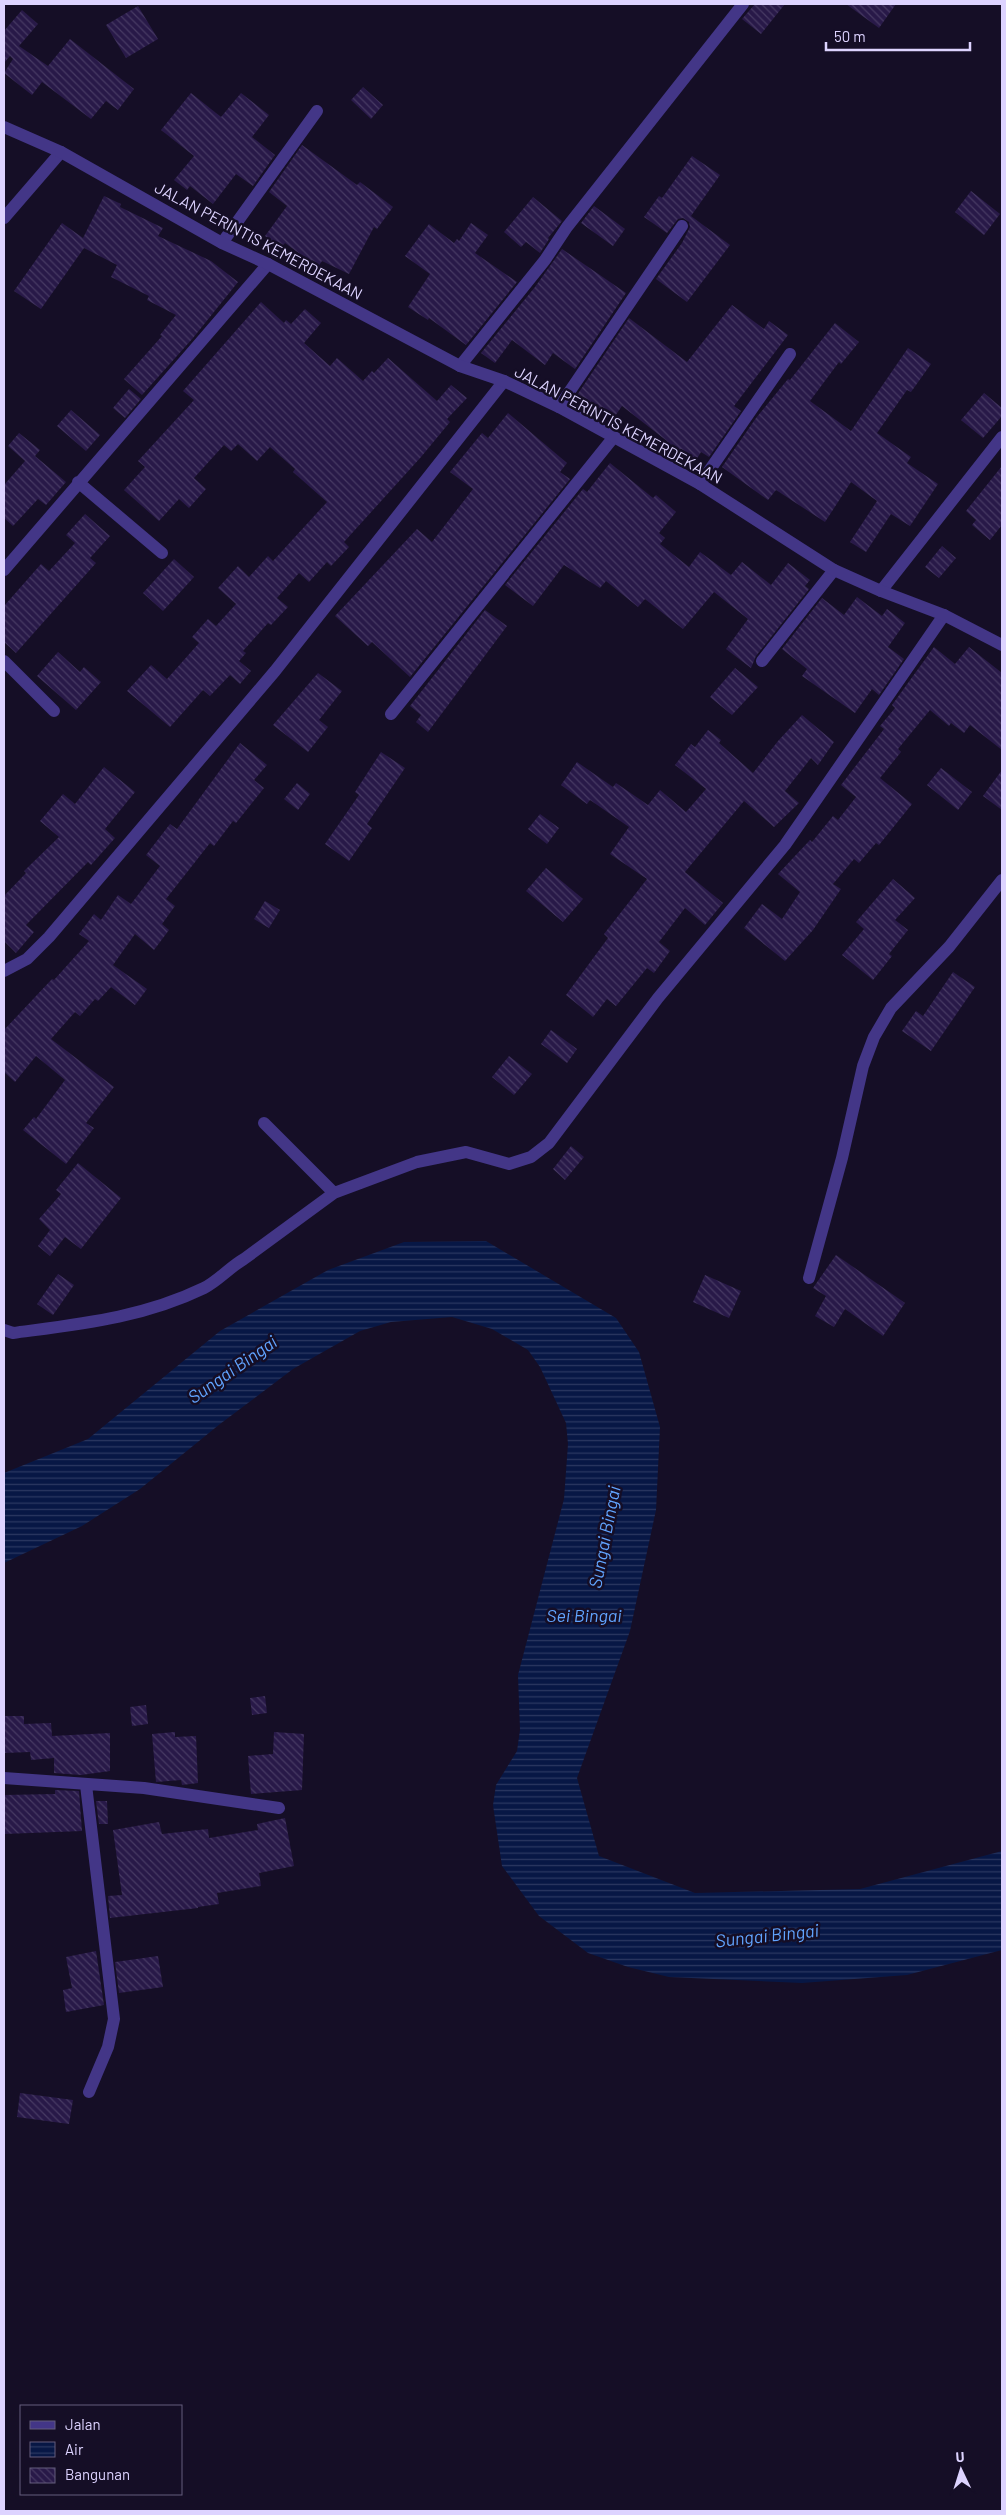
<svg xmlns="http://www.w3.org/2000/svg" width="1006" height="2515" viewBox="0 0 1006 2515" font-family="Barlow,sans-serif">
	<defs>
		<pattern id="water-rules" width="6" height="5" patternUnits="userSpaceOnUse" patternTransform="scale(1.25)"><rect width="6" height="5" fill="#071745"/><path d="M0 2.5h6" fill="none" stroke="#2b3861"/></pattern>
		<pattern id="building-back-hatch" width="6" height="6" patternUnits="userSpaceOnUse" patternTransform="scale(1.25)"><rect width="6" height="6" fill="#281948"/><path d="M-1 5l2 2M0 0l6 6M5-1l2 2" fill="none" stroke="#473a63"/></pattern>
	</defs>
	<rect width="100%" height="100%" fill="#150e26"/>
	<path fill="url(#water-rules)" d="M 486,1241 L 616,1318 L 639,1352 L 660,1427 L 656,1510 L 630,1631 L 577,1778 L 599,1856 L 695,1893 L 860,1889 L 1002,1851 L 1002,1950 L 907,1975 L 802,1983 L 669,1977 L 628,1967 L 588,1953 L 539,1916 L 502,1866 L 493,1805 L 496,1785 L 517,1751 L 520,1730 L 518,1675 L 564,1499 L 568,1444 L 566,1423 L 540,1367 L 528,1350 L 492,1329 L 452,1317 L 391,1322 L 360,1331 L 293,1369 L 220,1424 L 140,1489 L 82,1526 L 4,1563 L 4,1473 L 88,1439 L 220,1331 L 328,1270 L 404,1242 Z"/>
	<path fill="url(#building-back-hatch)" d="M 755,4 L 785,4 L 761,34 L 742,19 Z
		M 846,4 L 896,4 L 879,28 Z
		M 138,6 L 158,39 L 126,58 L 106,25 Z
		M 22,10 L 38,24 L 19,46 L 48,66 L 70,39 L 134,89 L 118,110 L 106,101 L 91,119 L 42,82 L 32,95 L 4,73 L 13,59 L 10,56 L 4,63 L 4,31 Z
		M 363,87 L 383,105 L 371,119 L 351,100 Z
		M 191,93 L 221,117 L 241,93 L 269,115 L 252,137 L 275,155 L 253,186 L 236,174 L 213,204 L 190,186 L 187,190 L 174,180 L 194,156 L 161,130 Z
		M 302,145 L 357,185 L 360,182 L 393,207 L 377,229 L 374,227 L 349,274 L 322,261 L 318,267 L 285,243 L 281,248 L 265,236 L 287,206 L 269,192 Z
		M 692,156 L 720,175 L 691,216 L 730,245 L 687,302 L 656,279 L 682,243 L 690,227 L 689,222 L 683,218 L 678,219 L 667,233 L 644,217 L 659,196 L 662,198 Z
		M 971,191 L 1000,214 L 984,235 L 955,212 Z
		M 104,196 L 121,204 L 120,207 L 163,228 L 158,236 L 211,261 L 238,282 L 193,338 L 142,395 L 124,379 L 162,336 L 160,335 L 176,315 L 147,300 L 149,296 L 111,277 L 117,265 L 84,248 L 41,309 L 14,291 L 62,223 L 83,238 Z
		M 533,197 L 562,221 L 548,238 L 549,239 L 540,253 L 526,242 L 521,247 L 504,232 Z
		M 594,206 L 625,229 L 613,246 L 581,223 Z
		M 471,223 L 488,235 L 475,253 L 517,282 L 466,345 L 429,318 L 428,320 L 408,307 L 430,274 L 405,256 L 429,224 L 454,243 L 457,239 L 459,241 Z
		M 562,249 L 626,293 L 575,369 L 553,353 L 545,365 L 512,340 L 495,363 L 481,353 L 535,287 Z
		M 261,302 L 284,323 L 286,320 L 291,324 L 305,309 L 321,323 L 304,343 L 330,366 L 337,358 L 363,381 L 372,371 L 374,373 L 388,358 L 437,401 L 451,385 L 467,398 L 447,419 L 450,422 L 421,457 L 344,542 L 349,547 L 331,566 L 327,562 L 309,582 L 299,573 L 277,598 L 288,607 L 271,625 L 268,623 L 243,651 L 246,653 L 239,661 L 251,671 L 240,684 L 230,675 L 210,696 L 203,690 L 170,727 L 127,691 L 151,665 L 167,679 L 199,643 L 192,637 L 208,619 L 216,626 L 236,604 L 218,588 L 238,566 L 249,577 L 268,556 L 273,561 L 327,502 L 293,472 L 295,469 L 270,447 L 257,461 L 238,444 L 231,451 L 224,445 L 194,478 L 206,489 L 189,508 L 179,499 L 159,521 L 124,490 L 145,467 L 138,461 L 194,400 L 183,391 Z
		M 732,305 L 764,329 L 769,321 L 788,335 L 734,406 L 741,411 L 709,457 L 701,452 L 696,460 L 681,449 L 676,455 L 664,446 L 667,441 L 622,406 L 613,419 L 594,407 L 589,414 L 571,404 L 629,318 L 687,362 Z
		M 835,323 L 859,342 L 841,364 L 839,362 L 810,401 L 851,431 L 908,348 L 931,364 L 911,392 L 907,390 L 877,433 L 911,457 L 907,463 L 938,484 L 910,526 L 891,514 L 866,552 L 850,542 L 877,501 L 851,482 L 825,522 L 776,490 L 768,500 L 722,467 L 756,418 L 788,379 L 790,380 Z
		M 129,389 L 141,399 L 125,418 L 113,408 Z
		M 984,393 L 1002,408 L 1002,416 L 983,438 L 961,420 Z
		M 71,410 L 100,435 L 86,451 L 57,426 Z
		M 508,413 L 567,463 L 560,472 L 570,479 L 410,677 L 372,642 L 368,646 L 335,616 L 417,529 L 432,542 L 473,489 L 450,472 L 482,433 L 488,438 Z
		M 19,433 L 40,450 L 35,456 L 66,482 L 46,505 L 38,499 L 13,526 L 4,518 L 4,485 L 25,461 L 8,446 Z
		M 610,463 L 653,498 L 656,495 L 676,512 L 659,533 L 665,538 L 660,544 L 689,567 L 700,552 L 731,575 L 742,562 L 771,585 L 788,563 L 810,580 L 805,586 L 809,589 L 756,656 L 751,668 L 726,649 L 748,619 L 714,592 L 683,629 L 645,599 L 638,607 L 606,581 L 600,588 L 564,565 L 533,606 L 505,585 L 583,489 L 587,492 Z
		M 1002,466 L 1002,525 L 990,540 L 972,525 L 976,520 L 966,511 Z
		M 85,514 L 110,536 L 90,558 L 96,563 L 16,653 L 4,642 L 4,606 L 41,564 L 49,571 L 75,543 L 66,535 Z
		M 942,546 L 956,558 L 939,578 L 925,567 Z
		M 174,559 L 194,577 L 163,611 L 143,593 Z
		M 857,597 L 882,616 L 887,609 L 905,623 L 888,647 L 904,659 L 879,695 L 872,689 L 855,713 L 802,676 L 807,669 L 782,649 L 822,598 L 844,615 Z
		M 485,610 L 507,626 L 428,732 L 416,722 L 421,715 L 410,706 Z
		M 934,647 L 955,664 L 969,647 L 1002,673 L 1002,750 L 970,725 L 964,733 L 951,723 L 949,726 L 930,710 L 898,749 L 901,752 L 880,778 L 912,804 L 879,845 L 876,843 L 859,863 L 854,859 L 833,884 L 841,889 L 813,930 L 785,961 L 744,928 L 762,904 L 782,919 L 800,892 L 778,874 L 810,840 L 812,842 L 833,816 L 838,820 L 856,797 L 841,785 L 884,729 L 880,726 L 895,708 L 892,705 Z
		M 58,652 L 80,672 L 84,667 L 101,682 L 76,710 L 37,676 Z
		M 735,668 L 758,687 L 732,715 L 710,697 Z
		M 318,673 L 342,691 L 319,720 L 328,727 L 308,752 L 273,725 Z
		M 802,715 L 834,742 L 818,765 L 811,758 L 785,791 L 799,803 L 774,827 L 744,801 L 685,872 L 723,903 L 705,925 L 685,908 L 659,942 L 670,951 L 654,973 L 647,968 L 616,1006 L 607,999 L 593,1017 L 566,995 L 608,938 L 604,934 L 647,879 L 610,854 L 629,827 L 590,800 L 587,804 L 561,785 L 577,762 L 613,787 L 616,783 L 648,805 L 660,790 L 686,812 L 706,789 L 675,765 L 691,744 L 695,747 L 708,730 L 721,740 L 719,743 L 753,773 L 778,741 Z
		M 240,743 L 267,765 L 254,780 L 264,788 L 236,823 L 233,821 L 214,846 L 210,843 L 166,899 L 175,906 L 162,924 L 169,930 L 154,950 L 135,934 L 113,965 L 147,989 L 135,1005 L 111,987 L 98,1001 L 95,999 L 80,1016 L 75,1012 L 51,1039 L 114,1087 L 86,1123 L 94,1128 L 66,1164 L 23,1130 L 34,1117 L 36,1119 L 65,1080 L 36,1056 L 15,1082 L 4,1072 L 4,1030 L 52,979 L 54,980 L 89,941 L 79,934 L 94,914 L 101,920 L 118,895 L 131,904 L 160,866 L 146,855 L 170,824 L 177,829 Z
		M 381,752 L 405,768 L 367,824 L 372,828 L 349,861 L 325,844 L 359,795 L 355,792 Z
		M 104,767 L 135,792 L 105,829 L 115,838 L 91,865 L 88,862 L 26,925 L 34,932 L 16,953 L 4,941 L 4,896 L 26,873 L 24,871 L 59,837 L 40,821 L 63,794 L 75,804 Z
		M 941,768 L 972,792 L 958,810 L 927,785 Z
		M 1002,770 L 1002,810 L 983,796 Z
		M 297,783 L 310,794 L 298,810 L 284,799 Z
		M 540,814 L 559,828 L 547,844 L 528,829 Z
		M 546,868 L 583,899 L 563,922 L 526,891 Z
		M 893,879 L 915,898 L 895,920 L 908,930 L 889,954 L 892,956 L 873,980 L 842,955 L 864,929 L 856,922 Z
		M 265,901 L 280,910 L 269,928 L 254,919 Z
		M 953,972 L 975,987 L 931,1051 L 902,1031 L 916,1011 L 923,1016 Z
		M 551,1030 L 577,1049 L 567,1063 L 541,1044 Z
		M 509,1056 L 532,1074 L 514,1095 L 492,1077 Z
		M 571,1146 L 584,1157 L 565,1180 L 553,1169 Z
		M 78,1163 L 121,1198 L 81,1249 L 65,1237 L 50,1256 L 38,1246 L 50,1230 L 39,1219 L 61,1194 L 56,1190 Z
		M 836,1255 L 905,1303 L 883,1336 L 845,1309 L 834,1327 L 815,1316 L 826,1296 L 813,1288 Z
		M 58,1274 L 74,1285 L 53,1315 L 37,1304 Z
		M 705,1275 L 741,1291 L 729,1318 L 693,1302 Z
		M 265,1696 L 267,1713 L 252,1715 L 250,1698 Z
		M 146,1705 L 148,1724 L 132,1726 L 130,1707 Z
		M 4,1716 L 24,1716 L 24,1724 L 51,1723 L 52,1736 L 110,1733 L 110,1771 L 81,1775 L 54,1773 L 54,1758 L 31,1760 L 30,1752 L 4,1753 Z
		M 175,1732 L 175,1737 L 196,1736 L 198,1783 L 182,1785 L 181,1780 L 156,1782 L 152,1734 Z
		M 274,1732 L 304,1734 L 302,1790 L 251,1794 L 248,1756 L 273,1754 Z
		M 55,1790 L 79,1791 L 82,1831 L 4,1834 L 4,1795 L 55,1794 Z
		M 96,1801 L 107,1801 L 108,1824 L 99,1824 Z
		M 285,1818 L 294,1866 L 259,1873 L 261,1886 L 217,1893 L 219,1904 L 198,1907 L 198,1908 L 110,1918 L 108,1896 L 122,1895 L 113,1830 L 159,1822 L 162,1834 L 208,1829 L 209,1838 L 258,1830 L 257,1824 Z
		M 96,1951 L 104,2005 L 66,2012 L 63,1990 L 72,1988 L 66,1957 Z
		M 158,1956 L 163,1987 L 119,1993 L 115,1962 Z
		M 20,2093 L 73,2100 L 69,2124 L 17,2117 Z"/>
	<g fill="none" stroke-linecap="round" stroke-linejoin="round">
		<path stroke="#433687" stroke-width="12" d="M 4,218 L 61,152
			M 222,243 L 317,111
			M 460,366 L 545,260 L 567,227 L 743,4
			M 559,407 L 682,226
			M 78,482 L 162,553
			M 700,484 L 790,354
			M 4,570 L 268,264
			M 881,591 L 1002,437
			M 4,661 L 54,711
			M 762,661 L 834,570
			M 391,714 L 613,438
			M 4,971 L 27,959 L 49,937 L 275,671 L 504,381
			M 264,1123 L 334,1193
			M 809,1278 L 842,1158 L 863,1066 L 874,1037 L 891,1008 L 949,947 L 1002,880
			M 4,1330 L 13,1333 C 80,1324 142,1318 204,1288 C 218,1281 230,1267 244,1259 L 334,1193 L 417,1162 L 466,1152 L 509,1164 L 531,1157 L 549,1143 L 658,998 L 785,845 L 944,615
			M 4,1778 L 144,1788 L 279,1808
			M 86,1785 L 114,2019 L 108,2047 L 89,2092"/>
		<path stroke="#433687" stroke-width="12" d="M 4,127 L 61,152 L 222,243 L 268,264 L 460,366 L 504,381 L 559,407 L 700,484 L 834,570 L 881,591 L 944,615 L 1002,645"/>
	</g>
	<g text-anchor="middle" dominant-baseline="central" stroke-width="5" stroke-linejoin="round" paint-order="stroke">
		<g font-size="16" fill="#ddd3ff" stroke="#150e26">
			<text transform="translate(259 240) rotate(28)">JALAN PERINTIS KEMERDEKAAN</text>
			<text transform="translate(619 424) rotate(28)">JALAN PERINTIS KEMERDEKAAN</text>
		</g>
		<g font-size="18" font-style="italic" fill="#61a4ff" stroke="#150e26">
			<text transform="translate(232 1369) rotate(-35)">Sungai Bingai</text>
			<text transform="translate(604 1537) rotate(-79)">Sungai Bingai</text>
			<text x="584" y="1615">Sei Bingai</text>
			<text transform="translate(767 1935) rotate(-6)">Sungai Bingai</text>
		</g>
	</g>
	<rect width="1006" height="2515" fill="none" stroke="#ddd3ff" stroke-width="10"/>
	<rect x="20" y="2405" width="162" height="90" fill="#150e26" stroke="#655d7d"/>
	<rect x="30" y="2421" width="25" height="8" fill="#433687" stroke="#655d7d"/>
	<text x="65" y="2430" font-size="15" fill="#ddd3ff">Jalan</text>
	<rect x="30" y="2442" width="25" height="15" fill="url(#water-rules)" stroke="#655d7d"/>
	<text x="65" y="2455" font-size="15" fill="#ddd3ff">Air</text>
	<rect x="30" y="2468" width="25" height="15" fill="url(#building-back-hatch)" stroke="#655d7d"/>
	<text x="65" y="2480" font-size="15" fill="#ddd3ff">Bangunan</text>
	<g transform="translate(961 2470) rotate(356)" stroke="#150e26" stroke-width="4" paint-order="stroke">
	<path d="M0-4L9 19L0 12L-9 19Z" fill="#ddd3ff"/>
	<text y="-8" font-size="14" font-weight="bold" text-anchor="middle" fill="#ddd3ff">U</text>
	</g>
	<path d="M826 42v8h144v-8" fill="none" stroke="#ddd3ff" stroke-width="2.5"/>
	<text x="834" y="42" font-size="15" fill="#ddd3ff" stroke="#150e26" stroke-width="4" paint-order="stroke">50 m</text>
</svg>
